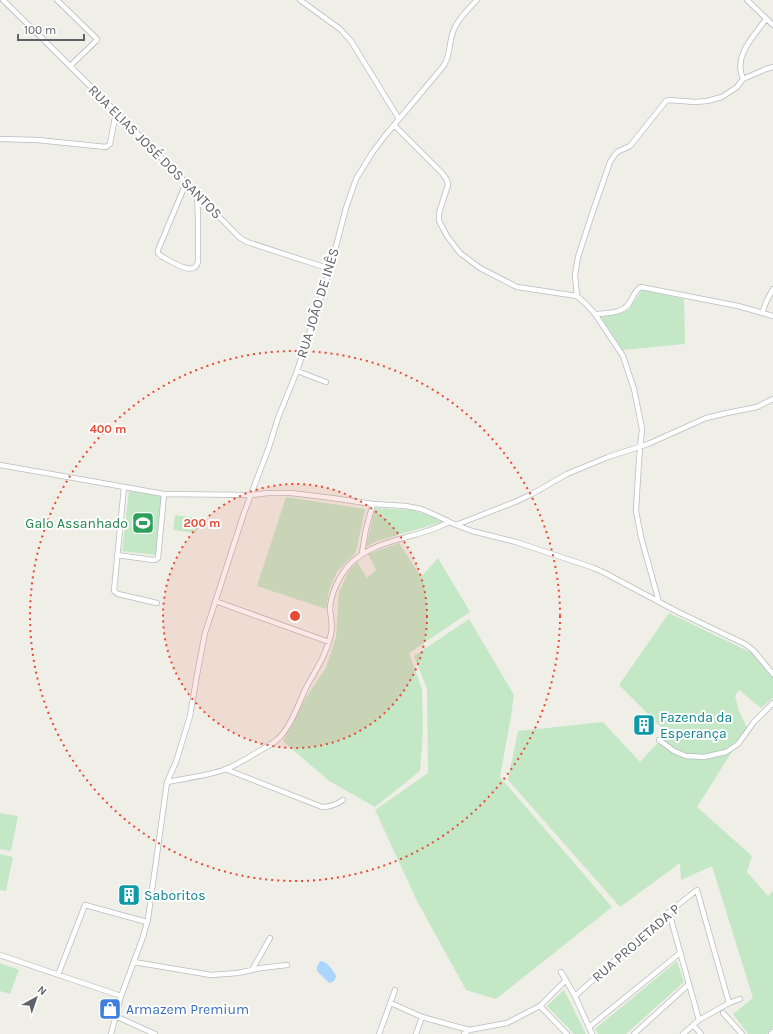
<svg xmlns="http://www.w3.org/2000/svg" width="773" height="1034" viewBox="0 0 773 1034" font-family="Karla,sans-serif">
	<rect width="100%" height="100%" fill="#f0efe7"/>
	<path fill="#c4e7c6" d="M 642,290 L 684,299 L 685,344 L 623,350 L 601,317 L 621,314 L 629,309 Z
		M 129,491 L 163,495 L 156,555 L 122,551 Z
		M 286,497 L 365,509 L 356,552 L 337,572 L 329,590 L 326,609 L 257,586 Z
		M 375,508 L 412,510 L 430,516 L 442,522 L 377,541 L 366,547 Z
		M 175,515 L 198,518 L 196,533 L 173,530 Z
		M 399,543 L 421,577 L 438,558 L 470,612 L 409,653 L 422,689 L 423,731 L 420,771 L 375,807 L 329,781 L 283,741 L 305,699 L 326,668 L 336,637 L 339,592 L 349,571 L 357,562 L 367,578 L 376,570 L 368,554 Z
		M 669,613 L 752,653 L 773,678 L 773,698 L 761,708 L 739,690 L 735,696 L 739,711 L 747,728 L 697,807 L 752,856 L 747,872 L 768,896 L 773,891 L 773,1027 L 767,1034 L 748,1034 L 733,1014 L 753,998 L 712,866 L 681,880 L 680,863 L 620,907 L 508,780 L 518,731 L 603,722 L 640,762 L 667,733 L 619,685 Z
		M 469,619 L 514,695 L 510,722 L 500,777 L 612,907 L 496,999 L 466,990 L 417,901 L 375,810 L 428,773 L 427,689 L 414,656 Z
		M 0,813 L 18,816 L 11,851 L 0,849 Z
		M 0,854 L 13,857 L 6,891 L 0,890 Z
		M 677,961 L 684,982 L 626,1034 L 598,1034 L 595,1029 Z
		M 0,963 L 19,970 L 10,994 L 0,991 Z
		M 564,990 L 586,1034 L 574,1034 L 547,1006 Z"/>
	<path fill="#a9d6fe" d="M 320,961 C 327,961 333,970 336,976 C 335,981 333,982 329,983 L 317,971 L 317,967 Z"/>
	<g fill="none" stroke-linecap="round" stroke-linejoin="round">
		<g stroke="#b9bcc0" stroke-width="6">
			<path id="street" d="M 3,0 C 83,78 161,157 239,237 L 247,242 L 330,269
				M 57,0 L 97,39 L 96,41 L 70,66
				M 300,0 L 340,29 L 351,41 L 399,119
				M 747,0 L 773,25
				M 743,79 C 733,56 753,37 766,19
				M 394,125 L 442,173 L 447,180 L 448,185 L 439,213 L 439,221 L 447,236 L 460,253 L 480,268 L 517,287 L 577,296 L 586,304 L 595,314 L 623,356 L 634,389 L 642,429 L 639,460 L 636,511 L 641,537 L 659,602
				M 0,139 L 37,140 L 106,147 L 110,144 L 116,112
				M 186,183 L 158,250 L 158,253 L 161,256 C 169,260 194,278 198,262 L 198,218 L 197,194
				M 577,296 L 575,275 L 578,257 L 592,214 L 610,162 L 614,156 L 617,152 L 630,146 L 666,101 L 669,100 L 695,102 L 707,101 L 722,97 L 737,87 L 743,79 L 766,69 L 773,67
				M 762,313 L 767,300 L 773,289
				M 595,314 C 607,313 623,314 630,302 C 633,297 635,290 641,287 L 738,306 L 773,316
				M 297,371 L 326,382
				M 0,465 L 164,494 L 251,495 L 268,493 L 291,493 L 332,498 L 373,504 L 406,506 L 421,509 L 435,515 L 456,525 L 472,531 L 516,542 L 594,568 L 603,572 L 678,612 L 745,644 L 753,650 L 773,674
				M 124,487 L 114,591 L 118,594 L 157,603
				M 456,525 L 515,502 L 532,494 L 567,474 L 608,457 L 648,444 L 706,418 L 727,413 L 757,407 L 773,399
				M 362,553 L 366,529 L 373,504
				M 117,555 L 153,560 L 155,560 L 158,558 L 164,494
				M 215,601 L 329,642
				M 659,740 L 674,751 L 686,756 L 704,757 L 726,752 L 738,744 L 754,722 L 773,703
				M 225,769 L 322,807 C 330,807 336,805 343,800
				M 167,782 C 186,778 208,776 226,769 C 239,764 249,757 261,750 C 270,745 278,741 284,732 C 294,719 299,702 306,688 C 316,669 326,656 331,634 C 333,626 331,618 330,610 C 330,594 340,575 350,564 C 371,543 401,540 427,531 C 435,529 442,525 450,522
				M 669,912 L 699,1020
				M 0,955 L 121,996
				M 134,962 L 211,975 L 238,973 L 261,968 L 287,965
				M 252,970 L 270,938
				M 561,972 L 575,996 L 592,1034
				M 58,975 L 85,905 L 147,922
				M 575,996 L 669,912 L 697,890 L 729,1003
				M 391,1003 L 422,1017 L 469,1030 L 507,1023 L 540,1006 L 566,980
				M 540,1006 L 567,1034
				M 723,1013 L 742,1034
				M 115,1016 L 155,1034
				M 693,1025 L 701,1034
				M 589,1027 L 680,953
				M 111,1034 L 121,996 L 143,937 L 148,919 L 167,782 L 176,762 L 190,716 L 197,675 L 205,633 L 212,612 L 244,513 L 269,447 L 278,418 L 297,371 L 330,269 L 346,208 L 356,179 L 372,153 L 384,137 L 441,69 C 443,67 445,64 446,61 C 451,50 449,38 455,27 C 460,17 469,8 477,0
				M 379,1034 L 395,990
				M 416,1034 L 422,1017
				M 464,1034 L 469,1030
				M 634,1034 L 689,984
				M 683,1034 L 699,1020 L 729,1003 L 740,999
				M 771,1034 L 773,1032"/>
		</g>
		<use href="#street" stroke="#fff" stroke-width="4.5"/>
	</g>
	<circle cx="295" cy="616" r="132" fill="#e84a36" fill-opacity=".12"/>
	<g fill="none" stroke="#e84a36" stroke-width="2" stroke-dasharray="2 4">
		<circle cx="295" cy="616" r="132"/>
		<circle cx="295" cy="616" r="265"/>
	</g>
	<defs>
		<g id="stadium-square" transform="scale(1.15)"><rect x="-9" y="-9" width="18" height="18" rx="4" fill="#2e9e5b" stroke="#fff"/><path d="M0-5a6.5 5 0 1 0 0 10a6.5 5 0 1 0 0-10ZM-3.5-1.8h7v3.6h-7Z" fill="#fff"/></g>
		<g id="building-square" transform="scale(1.15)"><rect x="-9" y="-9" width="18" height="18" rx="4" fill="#0f9aa8" stroke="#fff"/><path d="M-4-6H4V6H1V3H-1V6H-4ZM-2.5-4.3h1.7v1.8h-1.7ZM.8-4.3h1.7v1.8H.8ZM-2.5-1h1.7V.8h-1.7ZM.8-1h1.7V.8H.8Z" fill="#fff"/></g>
		<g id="shop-square" transform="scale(1.15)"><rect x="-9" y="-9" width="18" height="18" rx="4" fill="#3f7fe0" stroke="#fff"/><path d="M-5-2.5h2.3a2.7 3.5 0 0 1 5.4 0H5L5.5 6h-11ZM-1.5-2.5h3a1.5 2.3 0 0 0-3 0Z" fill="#fff"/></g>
	</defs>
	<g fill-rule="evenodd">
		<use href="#stadium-square" x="143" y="523"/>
		<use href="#building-square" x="644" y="725"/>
		<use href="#building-square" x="129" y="895"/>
		<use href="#shop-square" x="110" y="1009"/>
	</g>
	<g text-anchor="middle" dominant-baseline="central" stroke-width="4" stroke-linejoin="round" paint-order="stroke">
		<g font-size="14" fill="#5e6267" stroke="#fff">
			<text transform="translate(155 152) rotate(45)">RUA ELIAS JOSÉ DOS SANTOS</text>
			<text transform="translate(318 303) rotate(-73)">RUA JOÃO DE INÊS</text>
			<text transform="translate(636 943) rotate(-41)">RUA PROJETADA P</text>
		</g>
		<g font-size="14" fill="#27864d" stroke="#fff" text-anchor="end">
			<text x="128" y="523">Galo Assanhado</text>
		</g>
		<g font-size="14" fill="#0d838f" stroke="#fff" text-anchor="start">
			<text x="660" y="717">Fazenda da<tspan x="660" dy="16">Esperança</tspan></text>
			<text x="144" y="895">Saboritos</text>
		</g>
		<g font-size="14" fill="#366cbe" stroke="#fff" text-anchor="start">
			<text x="126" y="1009">Armazem Premium</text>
		</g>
	</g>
	<circle cx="295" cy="616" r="6" fill="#e84a36" stroke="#fff" stroke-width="2"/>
	<g font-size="12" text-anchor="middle" font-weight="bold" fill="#e84a36" stroke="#fff" stroke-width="4" stroke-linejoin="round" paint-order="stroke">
		<text x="108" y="433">400 m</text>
		<text x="202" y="527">200 m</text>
	</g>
	<g transform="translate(36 998) rotate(40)" stroke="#ffffff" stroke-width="3" paint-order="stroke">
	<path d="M0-3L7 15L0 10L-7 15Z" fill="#5e6267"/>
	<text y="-6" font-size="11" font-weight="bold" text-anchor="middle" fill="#5e6267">N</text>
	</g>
	<path d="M18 34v6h66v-6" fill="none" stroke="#5e6267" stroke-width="2"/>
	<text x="24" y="34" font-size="12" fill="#5e6267" stroke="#ffffff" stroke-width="3" paint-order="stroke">100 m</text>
</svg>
